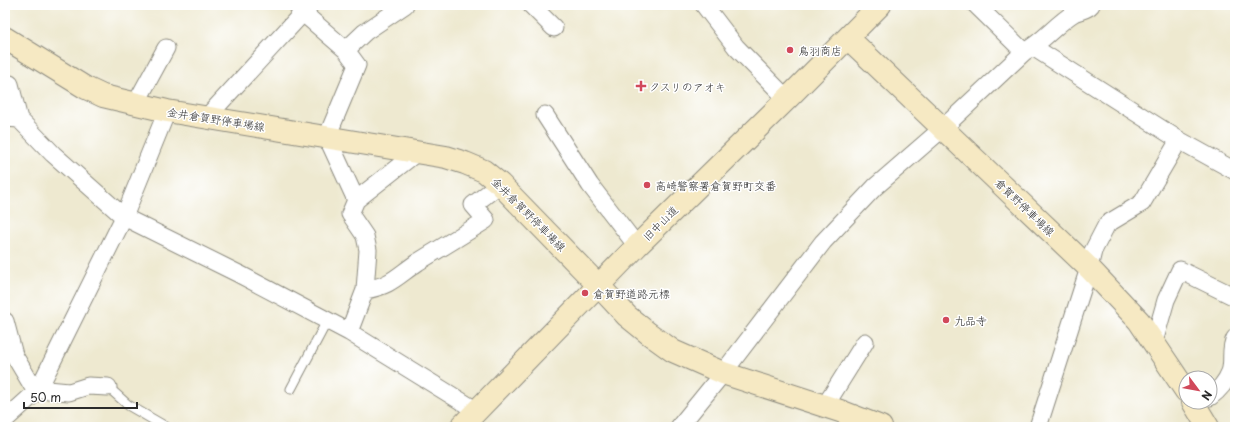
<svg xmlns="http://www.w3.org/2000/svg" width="1240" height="432" viewBox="0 0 1240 432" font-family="'Playpen Sans','Klee One',sans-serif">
	<rect width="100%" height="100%" fill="#fff"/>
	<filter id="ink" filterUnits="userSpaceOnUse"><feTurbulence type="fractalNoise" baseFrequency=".025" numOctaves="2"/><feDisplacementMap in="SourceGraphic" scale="8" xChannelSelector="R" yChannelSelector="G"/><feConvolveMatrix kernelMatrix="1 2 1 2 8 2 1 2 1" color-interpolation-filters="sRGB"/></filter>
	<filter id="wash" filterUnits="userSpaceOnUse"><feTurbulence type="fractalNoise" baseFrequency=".012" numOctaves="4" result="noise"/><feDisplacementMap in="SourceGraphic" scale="16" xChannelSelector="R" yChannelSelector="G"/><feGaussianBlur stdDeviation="0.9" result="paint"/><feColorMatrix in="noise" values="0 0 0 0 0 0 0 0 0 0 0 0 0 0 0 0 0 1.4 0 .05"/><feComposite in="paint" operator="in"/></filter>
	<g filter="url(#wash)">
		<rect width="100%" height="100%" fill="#eee9d0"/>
	</g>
	<g filter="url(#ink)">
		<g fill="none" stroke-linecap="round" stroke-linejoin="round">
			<g stroke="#8c8a7e" stroke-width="11">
				<path id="lane" d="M 108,387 L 128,405 L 166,427
					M 291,389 L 327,321"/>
			</g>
			<g stroke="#8c8a7e" stroke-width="19">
				<path id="street" d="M 297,5 L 302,12 L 346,50 L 357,65 L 327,137 L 356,200
					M 531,5 L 554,28
					M 704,5 L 736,47 L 787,99
					M 976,5 L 1024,52
					M 1033,47 L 1179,140 L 1235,171
					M 346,50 L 365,32 L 405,5
					M 10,84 L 19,119
					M 135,105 L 166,48
					M 545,115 L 590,185 L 637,246
					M 207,117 L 310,5
					M 5,118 L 19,119 L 53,154 L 124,217 L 239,274 L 349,332 L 477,411
					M 365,290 C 391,286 397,276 418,262 C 441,248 464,234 486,220 L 473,205 L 500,184
					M 5,321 L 14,355 L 36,392
					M 349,332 L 365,290 L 368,250 L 365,236 L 350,214 L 356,200 L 416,153
					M 1154,342 L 1166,300 L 1180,270 L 1235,297
					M 40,385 L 48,390 L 69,392 L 88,386 L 108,387
					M 1210,397 C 1218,391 1226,382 1230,372 C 1234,361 1229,349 1235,338
					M 825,406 L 865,342
					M 5,420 L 36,392 L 44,378 L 124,217 L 167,111
					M 679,427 L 723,373 L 823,242 L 875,187 L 943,128 L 1024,52 C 1043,42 1056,24 1074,13 C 1080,10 1087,10 1091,5
					M 1038,427 L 1089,268 L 1093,251 L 1107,224 L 1142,203 L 1179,140"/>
			</g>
			<g stroke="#8c8a7e" stroke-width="24">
				<path id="secondary" d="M 5,38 L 86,88 L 103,96 L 167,111 L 446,157 L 465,163 L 484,171 L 500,184 L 599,286 L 627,316 L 648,333 L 673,351 L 723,373 L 840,411 L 881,427
					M 848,38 L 1089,268 L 1139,321 L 1186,391
					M 1193,402 L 1208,427
					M 461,427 L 637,246 L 787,99 L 880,5"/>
			</g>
			<use href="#lane" stroke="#fff" stroke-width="9"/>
			<use href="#street" stroke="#fff" stroke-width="17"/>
			<use href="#secondary" stroke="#f6e9c3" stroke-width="22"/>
		</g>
	</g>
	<g fill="#d1495b" stroke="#fff" stroke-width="1.5">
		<circle cx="790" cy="50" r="4"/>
		<path d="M639 80h4v4h4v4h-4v4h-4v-4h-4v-4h4z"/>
		<circle cx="647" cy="185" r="4"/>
		<circle cx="585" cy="293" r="4"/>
		<circle cx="946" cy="320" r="4"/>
	</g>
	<g text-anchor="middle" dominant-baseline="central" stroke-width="3" stroke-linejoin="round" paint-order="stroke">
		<g font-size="11" fill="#2b2b2b" stroke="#fff" text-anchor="start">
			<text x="798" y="50">鳥羽商店</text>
			<text x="649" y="86">クスリのアオキ</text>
			<text x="655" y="185">高崎警察署倉賀野町交番</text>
			<text x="593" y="293">倉賀野道路元標</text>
			<text x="954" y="320">九品寺</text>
		</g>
		<g font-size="11" fill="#2b2b2b" stroke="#fff">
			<text transform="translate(216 119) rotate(9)">金井倉賀野停車場線</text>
			<text transform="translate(1025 207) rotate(44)">倉賀野停車場線</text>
			<text transform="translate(529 214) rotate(45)">金井倉賀野停車場線</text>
			<text transform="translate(660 223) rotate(-45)">旧中山道</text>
		</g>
	</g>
	<rect width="1240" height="432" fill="none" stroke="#fff" stroke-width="20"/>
	<g transform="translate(1198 390) rotate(122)"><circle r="19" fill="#ffffff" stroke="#aaaaaa"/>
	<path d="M0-3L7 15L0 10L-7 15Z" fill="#d1495b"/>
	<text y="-6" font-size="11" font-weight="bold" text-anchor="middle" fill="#2b2b2b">N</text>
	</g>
	<path d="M24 402v6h113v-6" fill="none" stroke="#2b2b2b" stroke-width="2"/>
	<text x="30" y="402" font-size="12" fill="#2b2b2b" stroke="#ffffff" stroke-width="3" paint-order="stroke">50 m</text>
</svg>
